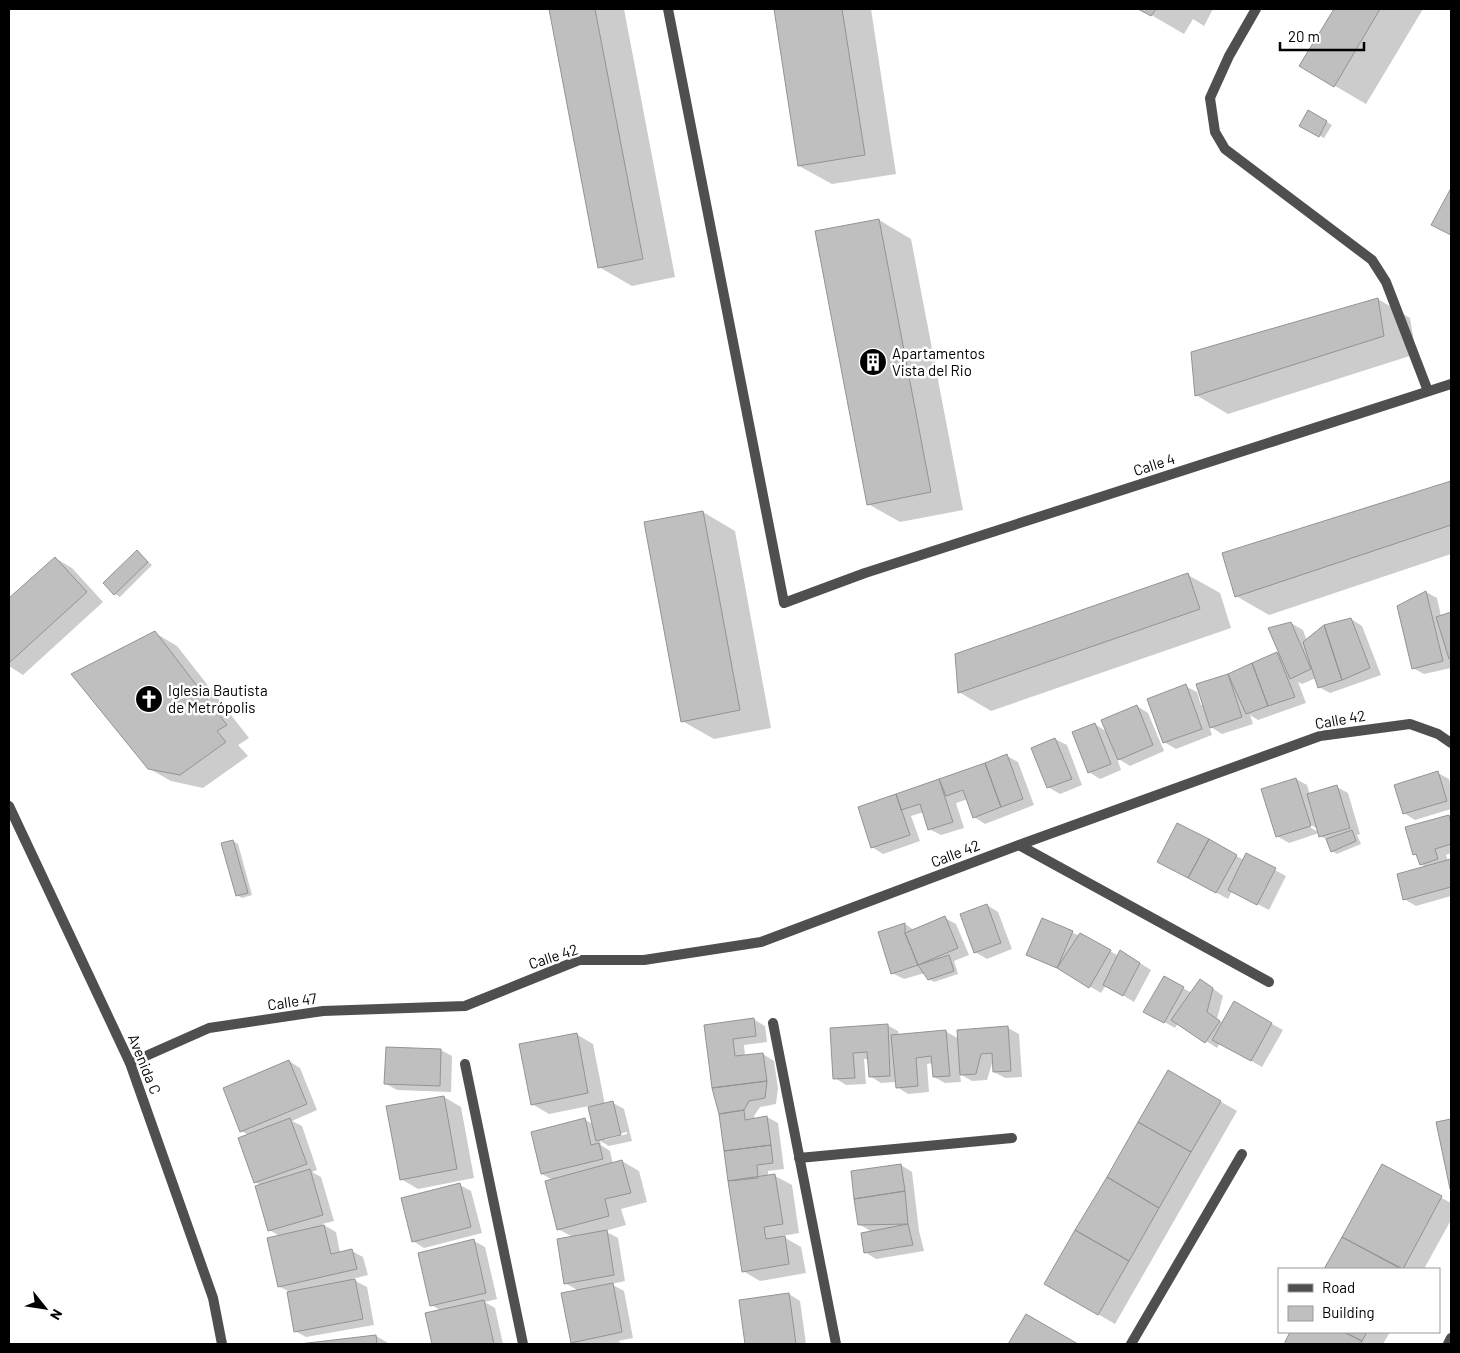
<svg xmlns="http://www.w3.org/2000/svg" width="1460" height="1353" viewBox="0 0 1460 1353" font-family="Barlow,sans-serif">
	<rect width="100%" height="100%" fill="#fff"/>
	<path fill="#0003" fill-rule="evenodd" d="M 550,9 L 624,9 L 675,277 L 632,286 L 599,267 Z
		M 776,9 L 871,9 L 896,174 L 832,184 L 799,166 Z
		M 1141,9 L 1213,9 L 1204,26 L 1193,19 L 1184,34 Z
		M 1335,9 L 1423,9 L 1366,104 L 1301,66 Z
		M 1308,112 L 1332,125 L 1324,138 L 1301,126 Z
		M 879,220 L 911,239 L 963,510 L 900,522 L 868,504 Z
		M 1378,299 L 1410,318 L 1416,354 L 1228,414 L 1196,395 Z
		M 1451,482 L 1451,554 L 1269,615 L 1236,596 L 1223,554 Z
		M 703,512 L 735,531 L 771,728 L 714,739 L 682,721 Z
		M 137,552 L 152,565 L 120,597 L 115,594 Z
		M 55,558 L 72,568 L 103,602 L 23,675 L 9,666 L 9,600 Z
		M 1188,575 L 1220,593 L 1231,628 L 991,711 L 959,692 Z
		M 1426,592 L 1437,598 L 1441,616 L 1451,613 L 1451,668 L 1424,674 L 1413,668 Z
		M 1351,619 L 1362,626 L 1381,675 L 1330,693 L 1319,687 L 1316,678 L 1302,684 L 1298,682 L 1306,703 L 1258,720 L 1250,715 L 1253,724 L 1222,734 L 1209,726 L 1212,735 L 1176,749 L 1164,742 L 1185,686 L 1197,692 L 1201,705 L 1204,704 L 1197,685 L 1229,675 L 1279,653 L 1291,623 L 1303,630 L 1307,641 Z
		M 155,633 L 177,646 L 249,738 L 238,745 L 248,756 L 203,788 L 171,781 L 148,768 Z
		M 1137,706 L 1148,713 L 1164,751 L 1130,766 L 1117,758 L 1121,770 L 1100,779 L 1089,772 L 1095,724 L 1107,732 Z
		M 1055,739 L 1067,745 L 1082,785 L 1060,794 L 1048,787 Z
		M 1007,756 L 1018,762 L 1034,805 L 985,824 L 974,817 L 968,799 L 956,803 L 964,828 L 941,835 L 929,829 L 924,812 L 911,816 L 920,841 L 883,854 L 872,847 L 859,808 Z
		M 1438,773 L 1449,779 L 1451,787 L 1451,809 L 1415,820 L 1404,813 Z
		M 1296,779 L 1307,785 L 1310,795 L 1337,787 L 1348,793 L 1360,834 L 1357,835 L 1361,844 L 1337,854 L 1332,851 L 1328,840 L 1320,836 L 1319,833 L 1289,843 L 1277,836 ZM 1306,822 L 1318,829 L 1318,832 L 1305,824 Z
		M 1449,816 L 1451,818 L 1451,853 L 1446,855 L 1448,861 L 1451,860 L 1451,896 L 1416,906 L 1404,899 L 1426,867 L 1421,864 L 1418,856 L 1414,854 Z
		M 1178,825 L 1244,860 L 1247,855 L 1286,876 L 1269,910 L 1232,891 L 1228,899 L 1170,867 Z
		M 233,841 L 238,844 L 252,895 L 242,898 L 237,895 Z
		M 987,905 L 998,912 L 1012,949 L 987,959 L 975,952 Z
		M 945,918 L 956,924 L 969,955 L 954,961 L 958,974 L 934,982 L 929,979 L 925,973 L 904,979 L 892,973 L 905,924 L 914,930 Z
		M 1042,919 L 1080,936 L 1081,935 L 1119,956 L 1132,958 L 1151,970 L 1134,1002 L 1106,985 L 1101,993 L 1067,973 L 1027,954 Z
		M 1164,978 L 1192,993 L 1211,987 L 1223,996 L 1217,1019 L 1223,1023 L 1234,1003 L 1283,1030 L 1262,1067 L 1220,1043 L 1217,1048 L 1178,1023 L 1175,1028 L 1145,1011 Z
		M 753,1019 L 765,1026 L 767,1042 L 744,1045 L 745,1056 L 763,1054 L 774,1061 L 778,1088 L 776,1104 L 760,1107 L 754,1116 L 755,1119 L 767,1117 L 778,1123 L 784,1169 L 768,1171 L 768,1177 L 775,1176 L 792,1185 L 799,1233 L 782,1236 L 801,1247 L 806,1273 L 760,1281 L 743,1271 L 720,1114 L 705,1026 Z
		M 887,1025 L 898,1031 L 899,1035 L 945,1031 L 959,1039 L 958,1031 L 1008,1028 L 1019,1034 L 1022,1077 L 1005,1078 L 994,1072 L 993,1060 L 987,1080 L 972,1081 L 960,1074 L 961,1082 L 945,1083 L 934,1077 L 933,1063 L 927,1064 L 929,1092 L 908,1094 L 897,1087 L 896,1082 L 881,1083 L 870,1076 L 869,1059 L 864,1059 L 866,1084 L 846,1085 L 835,1078 L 831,1029 Z
		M 576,1034 L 593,1044 L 605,1105 L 613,1103 L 624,1109 L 632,1141 L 609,1146 L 600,1141 L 601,1145 L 610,1151 L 613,1164 L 622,1161 L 639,1171 L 647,1202 L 621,1209 L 626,1225 L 605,1231 L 618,1238 L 625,1281 L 611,1284 L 624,1291 L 633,1338 L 618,1341 L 623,1344 L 576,1344 L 572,1342 L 579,1291 L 565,1283 L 573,1237 L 558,1229 L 553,1180 L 542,1174 L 584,1119 L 594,1125 L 589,1106 L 549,1114 L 532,1104 ZM 627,1132 L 627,1134 L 605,1140 L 605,1137 Z
		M 387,1048 L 441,1050 L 452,1056 L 451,1092 L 397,1090 L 386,1084 Z
		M 289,1061 L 300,1068 L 317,1110 L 292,1121 L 302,1126 L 317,1170 L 312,1172 L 321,1177 L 334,1221 L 322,1224 L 336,1232 L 340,1253 L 352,1251 L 363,1257 L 368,1275 L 352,1279 L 367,1287 L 374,1325 L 306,1337 L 295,1331 L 288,1291 L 280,1287 L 268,1239 L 280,1236 L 269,1230 L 261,1185 L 255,1182 L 249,1135 L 241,1131 Z
		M 1169,1072 L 1237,1111 L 1115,1324 L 1046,1284 Z
		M 444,1097 L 461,1107 L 474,1178 L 418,1189 L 401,1179 Z
		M 1451,1120 L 1451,1189 L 1438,1123 Z
		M 901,1165 L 912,1172 L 919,1231 L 924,1251 L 876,1259 L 865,1252 L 872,1232 L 859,1224 Z
		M 1383,1166 L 1451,1203 L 1451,1220 L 1424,1269 L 1326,1269 Z
		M 460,1185 L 471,1191 L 482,1233 L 424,1248 L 413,1241 Z
		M 474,1241 L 485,1247 L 497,1299 L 485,1302 L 495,1308 L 503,1344 L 433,1344 L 426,1314 L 442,1311 L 431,1305 Z
		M 789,1294 L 800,1301 L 806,1344 L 747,1344 L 741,1301 Z
		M 1026,1316 L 1076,1344 L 1009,1344 Z
		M 1292,1332 L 1390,1332 L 1383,1344 L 1285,1344 Z
		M 376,1336 L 390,1344 L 305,1344 Z"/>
	<path fill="#bfbfbf" stroke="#939393" d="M 549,9 L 595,9 L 643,259 L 598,268 Z
		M 774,9 L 842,9 L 865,155 L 798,166 Z
		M 1138,9 L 1156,9 L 1151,16 Z
		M 1334,9 L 1380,9 L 1334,87 L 1299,66 Z
		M 1308,110 L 1327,121 L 1319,137 L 1299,126 Z
		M 1451,188 L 1451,235 L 1431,225 Z
		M 879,219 L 931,492 L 867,505 L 815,231 Z
		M 1378,298 L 1384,336 L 1195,396 L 1191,352 Z
		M 1451,481 L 1451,525 L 1235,597 L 1222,553 Z
		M 703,511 L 740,710 L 681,722 L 644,522 Z
		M 137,550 L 148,562 L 114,595 L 103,583 Z
		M 55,557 L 87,592 L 9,663 L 9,598 Z
		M 1188,573 L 1200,609 L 958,693 L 955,654 Z
		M 1426,591 L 1443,661 L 1412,669 L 1397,606 Z
		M 1451,612 L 1451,658 L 1449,659 L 1436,617 Z
		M 1351,618 L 1370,668 L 1342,680 L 1324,625 Z
		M 1291,622 L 1311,669 L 1290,679 L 1268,628 Z
		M 1324,625 L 1342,680 L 1318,688 L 1303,642 Z
		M 155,631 L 227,725 L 217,731 L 226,742 L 180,775 L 148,769 L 71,674 Z
		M 1277,652 L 1295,697 L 1268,706 L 1252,663 Z
		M 1252,663 L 1268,706 L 1246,714 L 1228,674 Z
		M 1228,674 L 1242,717 L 1210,728 L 1196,684 Z
		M 1186,684 L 1202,729 L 1163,743 L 1147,699 Z
		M 1137,705 L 1153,745 L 1118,760 L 1101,720 Z
		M 1095,723 L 1111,764 L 1088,773 L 1072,732 Z
		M 1055,738 L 1072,779 L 1047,788 L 1031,748 Z
		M 1007,754 L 1023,799 L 1001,807 L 985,763 Z
		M 985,763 L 1001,807 L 973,818 L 963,790 L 946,796 L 939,779 Z
		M 1438,771 L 1447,801 L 1403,814 L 1394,785 Z
		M 1296,778 L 1311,826 L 1276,837 L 1261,789 Z
		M 939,779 L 953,822 L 928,830 L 920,804 L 901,810 L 896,794 Z
		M 1337,785 L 1350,828 L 1319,837 L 1307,794 Z
		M 896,794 L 910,835 L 871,848 L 858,807 Z
		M 1449,815 L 1451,824 L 1451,844 L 1435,849 L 1438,859 L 1420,865 L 1416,854 L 1413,855 L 1405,827 Z
		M 1177,823 L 1209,839 L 1188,878 L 1157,862 Z
		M 1352,830 L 1356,841 L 1331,852 L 1326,839 Z
		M 1209,839 L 1237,855 L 1216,893 L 1188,878 Z
		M 233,840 L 248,893 L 236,896 L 221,843 Z
		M 1246,853 L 1276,868 L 1257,905 L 1228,890 Z
		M 1451,859 L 1451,887 L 1403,900 L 1397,874 Z
		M 987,904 L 1001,943 L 974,953 L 960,914 Z
		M 945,916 L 958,948 L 918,965 L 905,933 Z
		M 1042,918 L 1073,931 L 1057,968 L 1026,955 Z
		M 905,923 L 905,933 L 918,965 L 891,974 L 878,932 Z
		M 1080,933 L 1111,950 L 1089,988 L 1057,968 Z
		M 1120,950 L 1140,963 L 1123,996 L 1103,985 Z
		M 949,955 L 954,971 L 928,980 L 918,965 Z
		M 1164,976 L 1184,987 L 1164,1023 L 1143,1012 Z
		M 1200,979 L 1213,988 L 1207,1012 L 1220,1021 L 1205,1043 L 1171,1020 Z
		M 1234,1001 L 1272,1023 L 1251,1061 L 1212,1040 Z
		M 754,1018 L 756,1036 L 733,1039 L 735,1056 L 763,1053 L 767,1081 L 712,1088 L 704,1025 Z
		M 888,1024 L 890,1076 L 869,1077 L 867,1052 L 853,1053 L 855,1078 L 833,1079 L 830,1028 Z
		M 1008,1026 L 1011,1071 L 993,1072 L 992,1053 L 981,1054 L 976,1074 L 960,1075 L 957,1030 Z
		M 946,1030 L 950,1076 L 933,1077 L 931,1056 L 916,1058 L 918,1086 L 896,1088 L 891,1035 Z
		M 577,1033 L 588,1093 L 531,1105 L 519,1044 Z
		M 386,1047 L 441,1049 L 440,1086 L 384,1084 Z
		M 289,1060 L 307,1104 L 240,1132 L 223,1088 Z
		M 1168,1070 L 1221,1101 L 1191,1152 L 1138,1122 Z
		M 767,1081 L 765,1098 L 749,1101 L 744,1110 L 719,1114 L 712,1088 Z
		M 444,1096 L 457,1169 L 400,1180 L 386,1106 Z
		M 613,1101 L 621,1135 L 596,1141 L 588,1107 Z
		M 744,1110 L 745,1120 L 767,1116 L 771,1145 L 724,1151 L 719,1114 Z
		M 290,1118 L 307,1164 L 254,1183 L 238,1138 Z
		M 585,1118 L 591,1145 L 599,1143 L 603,1159 L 541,1174 L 531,1132 Z
		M 1451,1119 L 1451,1189 L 1450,1189 L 1436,1122 Z
		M 1138,1122 L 1191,1152 L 1159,1208 L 1107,1177 Z
		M 771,1145 L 773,1163 L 757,1165 L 758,1178 L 728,1181 L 724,1151 Z
		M 622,1160 L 631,1193 L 605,1199 L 609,1216 L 557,1230 L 545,1181 Z
		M 901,1164 L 905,1191 L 854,1199 L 851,1171 Z
		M 1382,1164 L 1442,1196 L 1403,1269 L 1342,1237 Z
		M 310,1169 L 323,1215 L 268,1231 L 255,1186 Z
		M 775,1174 L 783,1224 L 764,1227 L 766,1239 L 785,1236 L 789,1264 L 742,1272 L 728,1181 Z
		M 1107,1177 L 1159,1208 L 1129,1261 L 1075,1230 Z
		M 460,1183 L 471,1227 L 412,1242 L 401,1198 Z
		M 905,1191 L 908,1224 L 858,1225 L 854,1199 Z
		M 908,1224 L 913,1245 L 864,1253 L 861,1233 Z
		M 324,1225 L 331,1254 L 352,1249 L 357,1269 L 278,1287 L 267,1238 Z
		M 607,1230 L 614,1275 L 564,1284 L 557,1239 Z
		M 1075,1230 L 1129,1261 L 1098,1315 L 1044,1284 Z
		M 1342,1237 L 1401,1269 L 1324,1269 Z
		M 474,1239 L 486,1293 L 430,1306 L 418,1253 Z
		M 355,1279 L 363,1319 L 294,1332 L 287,1292 Z
		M 613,1283 L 622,1332 L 571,1343 L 561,1293 Z
		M 789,1293 L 796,1344 L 745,1344 L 739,1300 Z
		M 484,1300 L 494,1344 L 432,1344 L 425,1313 Z
		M 1026,1314 L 1078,1344 L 1008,1344 Z
		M 1290,1332 L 1344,1332 L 1362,1341 L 1361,1344 L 1284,1344 Z
		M 1344,1332 L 1367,1332 L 1362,1341 Z
		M 376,1335 L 377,1344 L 299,1344 Z"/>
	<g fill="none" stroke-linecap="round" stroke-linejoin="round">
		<path stroke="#4f4f4f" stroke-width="10" d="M 1448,1344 L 1451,1338"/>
		<path stroke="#4f4f4f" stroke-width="10" d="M 668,9 L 784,603 L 865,573 L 1451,384
			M 1256,9 L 1229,56 L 1210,98 L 1215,132 L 1225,149 L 1372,260 L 1386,282 L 1428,391
			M 1019,845 L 1269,982
			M 773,1023 L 836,1344
			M 130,1063 L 209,1028 L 323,1011 L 465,1006 L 579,960 L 644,960 L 761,942 L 1019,845 L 1320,736 L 1410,724 L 1438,734 L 1451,743
			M 465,1064 L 523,1344
			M 799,1158 L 1012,1138
			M 1131,1344 L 1242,1154"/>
		<path stroke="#4f4f4f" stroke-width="10" d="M 9,806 L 130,1063 L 213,1298 L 222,1344"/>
	</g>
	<defs>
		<g id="building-disc" transform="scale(1.4375)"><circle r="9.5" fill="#000" stroke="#fff"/><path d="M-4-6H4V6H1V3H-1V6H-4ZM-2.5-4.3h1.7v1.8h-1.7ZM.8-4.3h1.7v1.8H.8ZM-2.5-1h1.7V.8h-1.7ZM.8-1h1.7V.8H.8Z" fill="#fff"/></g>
		<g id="church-disc" transform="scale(1.4375)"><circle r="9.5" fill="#000" stroke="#fff"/><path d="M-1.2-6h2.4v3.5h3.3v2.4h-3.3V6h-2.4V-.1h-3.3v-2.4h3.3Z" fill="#fff"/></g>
	</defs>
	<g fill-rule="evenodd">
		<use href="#building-disc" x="873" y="362"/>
		<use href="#church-disc" x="149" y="699"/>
	</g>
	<g text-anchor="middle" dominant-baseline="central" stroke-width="5" stroke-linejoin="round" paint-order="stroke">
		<g font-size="15" fill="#000" stroke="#fff" text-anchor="start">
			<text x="892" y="353">Apartamentos<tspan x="892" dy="17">Vista del Rio</tspan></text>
			<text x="168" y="690">Iglesia Bautista<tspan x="168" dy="17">de Metrópolis</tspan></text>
		</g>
		<g font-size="15" fill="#000" stroke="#fff">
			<text transform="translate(1154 464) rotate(-18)">Calle 4</text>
			<text transform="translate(1340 719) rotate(-10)">Calle 42</text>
			<text transform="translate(955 853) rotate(-21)">Calle 42</text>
			<text transform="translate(553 956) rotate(-18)">Calle 42</text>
			<text transform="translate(292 1001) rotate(-8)">Calle 47</text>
			<text transform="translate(145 1064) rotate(68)">Avenida C</text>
		</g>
	</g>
	<rect width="1460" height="1353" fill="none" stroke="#000000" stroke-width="20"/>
	<rect x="1278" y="1268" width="162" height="65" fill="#ffffff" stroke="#999999"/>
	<rect x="1288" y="1284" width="25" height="8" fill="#4f4f4f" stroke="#999999"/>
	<text x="1322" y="1293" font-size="15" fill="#000000">Road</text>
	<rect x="1288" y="1306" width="25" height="15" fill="#bfbfbf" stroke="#999999"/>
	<text x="1322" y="1318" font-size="15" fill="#000000">Building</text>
	<g transform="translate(45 1308) rotate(120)" stroke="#ffffff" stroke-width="4" paint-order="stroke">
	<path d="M0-4L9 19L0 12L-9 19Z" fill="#000000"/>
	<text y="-8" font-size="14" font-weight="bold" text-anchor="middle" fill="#000000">N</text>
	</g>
	<path d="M1280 42v8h84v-8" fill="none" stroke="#000000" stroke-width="2.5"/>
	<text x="1288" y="42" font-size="15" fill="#000000" stroke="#ffffff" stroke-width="4" paint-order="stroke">20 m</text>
</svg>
